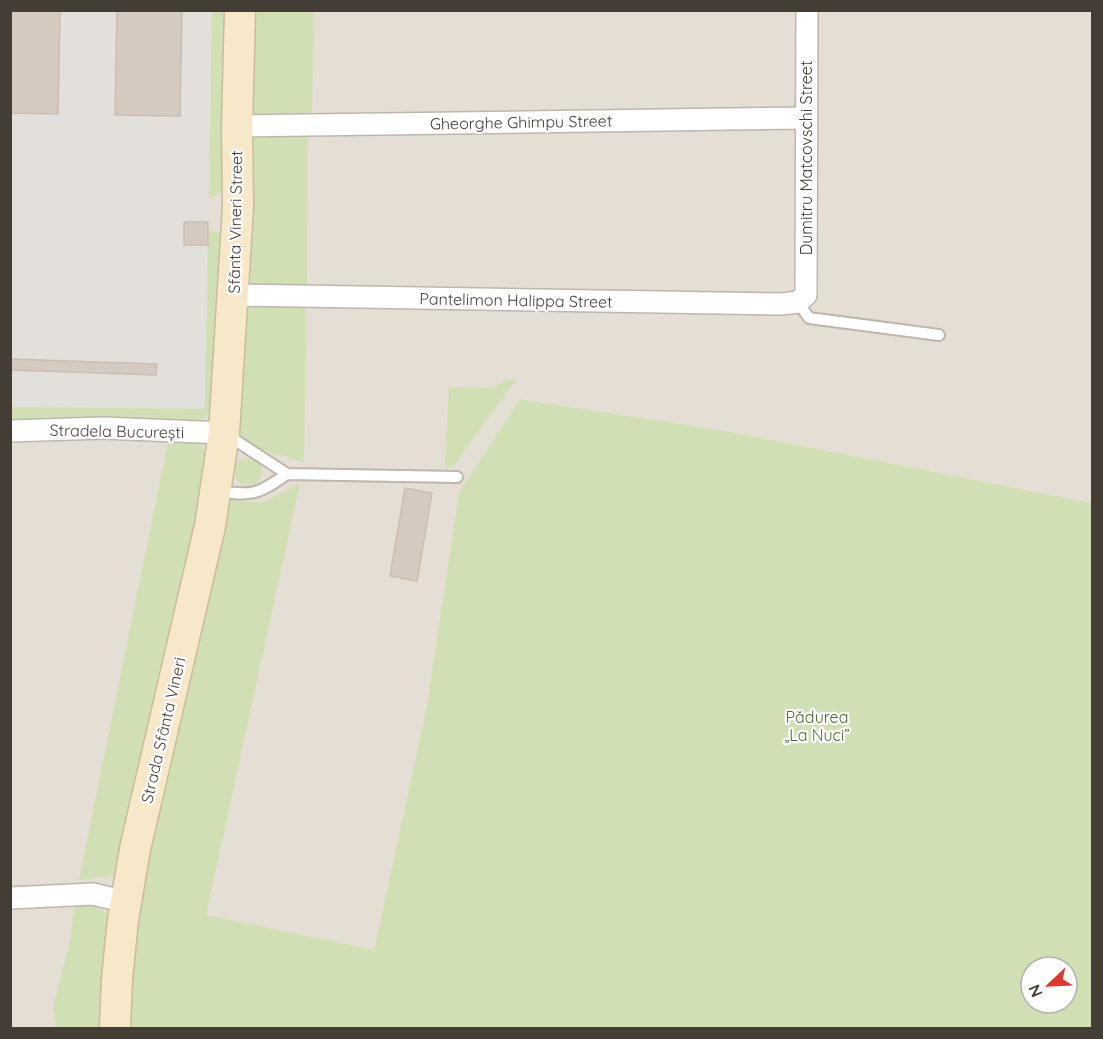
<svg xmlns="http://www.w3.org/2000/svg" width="1103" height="1039" viewBox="0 0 1103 1039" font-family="Quicksand,sans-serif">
	<rect width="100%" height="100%" fill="#f1ede6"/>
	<path fill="#e4ded5" d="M 10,11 L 1092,11 L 1092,503 L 725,431 L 520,399 L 459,492 L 426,710 L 374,951 L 145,902 L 129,1028 L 11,1028 Z"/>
	<path fill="#e3dfdb" d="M 11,11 L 212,11 L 205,409 L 11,407 Z"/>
	<path fill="#d1e0b4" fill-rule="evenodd" d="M 212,11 L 233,11 L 227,190 L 209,198 Z
		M 254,11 L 314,11 L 312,113 L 254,114 Z
		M 252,136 L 308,136 L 307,286 L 248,285 Z
		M 208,230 L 221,233 L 227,239 L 214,410 L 203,419 L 190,423 L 11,424 L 11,407 L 205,409 Z
		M 246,305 L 306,305 L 304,462 L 262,450 L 238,433 Z
		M 518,377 L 452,468 L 445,467 L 449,387 L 489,388 Z
		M 520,399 L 725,431 L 1092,503 L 1092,1028 L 122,1028 L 135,899 L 225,505 L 233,500 L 262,503 L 300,483 L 206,915 L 374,950 L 426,710 L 459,492 ZM 1031,967 L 1067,967 L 1067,1003 L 1031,1003 Z
		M 169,437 C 191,437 204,440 208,464 L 120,871 L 110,876 L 79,880 Z
		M234 472a14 14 0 1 1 28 0a14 14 0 1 1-28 0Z
		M 75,902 C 91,905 104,907 113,921 L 105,1028 L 56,1028 L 53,1007 L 70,941 Z"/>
	<path fill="#d4cac0" stroke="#cbbeb1" stroke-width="1.5" d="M 10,10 L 60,10 L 58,114 L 10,113 Z
		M 117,10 L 182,10 L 180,116 L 115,115 Z
		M 184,222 L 208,222 L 208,245 L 184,245 Z
		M 10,359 L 157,364 L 156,375 L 10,370 Z
		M 405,488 L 432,493 L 417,581 L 390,576 Z"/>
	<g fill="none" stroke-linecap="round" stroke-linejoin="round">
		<g stroke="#beb6ad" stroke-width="14">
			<path id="lane" d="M 798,302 L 809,318 L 939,335
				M 226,434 L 287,474 L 457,477
				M 216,491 C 253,496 257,495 287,474"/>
		</g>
		<g stroke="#beb6ad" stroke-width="24">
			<path id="street" d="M 237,126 L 806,118
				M 233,295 L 782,304 L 798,302 L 806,295 L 807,10
				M 10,431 L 103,428 L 224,433
				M 10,898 L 93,894 L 126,902"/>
		</g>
		<g stroke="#cbba9b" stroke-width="33">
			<path id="secondary" d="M 115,1028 L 117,979 L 123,920 L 135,849 L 210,526 L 224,433 L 238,207 L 237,126 L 240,10"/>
		</g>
		<use href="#lane" stroke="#fff" stroke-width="10"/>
		<use href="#street" stroke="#fff" stroke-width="21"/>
		<use href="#secondary" stroke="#f7e8ca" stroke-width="30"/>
	</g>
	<g text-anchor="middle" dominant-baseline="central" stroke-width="4.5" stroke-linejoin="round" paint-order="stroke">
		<g font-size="16" fill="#433d36" stroke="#fff">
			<text transform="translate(521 122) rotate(-1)">Gheorghe Ghimpu Street</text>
			<text transform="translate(806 158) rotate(-90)">Dumitru Matcovschi Street</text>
			<text transform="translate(235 222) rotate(-89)">Sfânta Vineri Street</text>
			<text transform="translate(516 300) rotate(1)">Pantelimon Halippa Street</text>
			<text transform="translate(117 431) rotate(1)">Stradela București</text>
			<text transform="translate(163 730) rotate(-77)">Strada Sfânta Vineri</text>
		</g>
		<g font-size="16" fill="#4e6d31" stroke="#fff">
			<text x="817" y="717">Pădurea<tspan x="817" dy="18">„La Nuci”</tspan></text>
		</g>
	</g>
	<rect width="1103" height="1039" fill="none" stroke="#433d36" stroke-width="24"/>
	<g transform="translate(1049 985) rotate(247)"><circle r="28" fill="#ffffff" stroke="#b4b1af" stroke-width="1.5"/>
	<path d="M0-4.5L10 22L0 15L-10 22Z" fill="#df382f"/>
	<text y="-9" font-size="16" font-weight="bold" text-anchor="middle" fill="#433d36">N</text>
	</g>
</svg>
